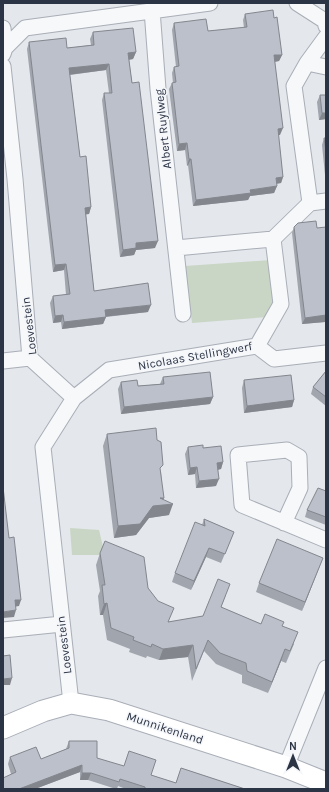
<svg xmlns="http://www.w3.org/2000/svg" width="329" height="792" viewBox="0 0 329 792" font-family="Karla,sans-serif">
	<rect width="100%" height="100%" fill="#e4e7ec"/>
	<path fill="#c9d6c5" d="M 270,260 L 274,305 L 268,317 L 192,323 L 185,266 Z
		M 70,528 L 99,530 L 105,555 L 72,555 Z"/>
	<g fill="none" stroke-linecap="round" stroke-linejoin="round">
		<g stroke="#a9aeb7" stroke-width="17">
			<path id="street" d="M 297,3 L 325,21 L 326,26
				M 152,10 L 158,89 L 183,314
				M 3,28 L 5,48 L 3,54
				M 5,48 L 25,28 L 210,3
				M 307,63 L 326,67
				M 3,66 L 15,179 L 30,358 L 74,398 L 43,447 L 71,703
				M 310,203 L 326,201
				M 176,248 L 273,239
				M 257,346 L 274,359 L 326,353
				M 3,361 L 30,358
				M 74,398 L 109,370 L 257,346 L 281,304 L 273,239 L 310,203 L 294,86 L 307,63 L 326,37
				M 284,523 L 300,488 L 299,457 L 287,450 L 238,455 L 242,505 L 326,540
				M 3,630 L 62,624
				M 286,767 L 326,668"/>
		</g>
		<g stroke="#a9aeb7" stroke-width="23">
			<path id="secondary" d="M 3,728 L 43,711 L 71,703 L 109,710 L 286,767 L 326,783"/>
		</g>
		<use href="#street" stroke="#f7f8fa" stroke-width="15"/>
		<use href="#secondary" stroke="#fff" stroke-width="21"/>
	</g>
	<path fill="#a1a5ae" d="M 245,14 L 274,18 L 282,55 L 279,61 L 275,62 L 280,135 L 278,135 L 283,177 L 281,183 L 276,184 L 277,186 L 274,193 L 250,196 L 248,200 L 193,206 L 188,165 L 187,166 L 185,150 L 177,151 L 169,89 L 172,83 L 173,83 L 172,73 L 174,67 L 176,67 L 172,30 L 174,23 L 208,31 L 244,28 L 243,20 Z
		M 93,32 L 136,52 L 133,59 L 129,60 L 155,248 L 136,250 L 134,255 L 120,257 L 102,100 L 104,93 L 109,93 L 106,70 L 70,75 L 80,157 L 91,207 L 89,214 L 86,214 L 94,291 L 148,312 L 106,317 L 103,324 L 62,329 L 61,322 L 53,323 L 50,303 L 53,296 L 66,295 L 64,270 L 53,272 L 27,49 L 29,42 L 67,48 L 91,45 L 90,39 Z
		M 320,95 L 326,95 L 326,119 L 319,120 L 317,102 Z
		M 324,138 L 326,138 L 326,175 L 325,175 L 322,145 Z
		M 294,227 L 326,315 L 326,318 L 325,322 L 302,324 L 292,233 Z
		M 326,371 L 326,406 L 311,394 L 313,387 Z
		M 163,377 L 213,397 L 210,404 L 121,414 L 118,389 L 121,382 L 138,386 L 160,384 Z
		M 244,380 L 294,400 L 292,407 L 244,413 L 242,388 Z
		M 107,434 L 161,472 L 163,499 L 169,515 L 149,518 L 136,535 L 114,538 L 103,446 Z
		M 188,447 L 203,448 L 223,462 L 221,469 L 218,470 L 216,486 L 196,488 L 195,474 L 188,475 L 185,454 Z
		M 326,491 L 326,525 L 305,517 L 307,510 Z
		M 204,519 L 234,532 L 221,563 L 206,557 L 191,590 L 172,582 L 175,573 L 202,525 Z
		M 100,553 L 148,588 L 169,622 L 203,616 L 226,595 L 221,607 L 261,624 L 282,626 L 294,644 L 286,663 L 281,661 L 268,693 L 242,683 L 242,675 L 216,664 L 204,651 L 192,681 L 188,657 L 159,660 L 147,656 L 146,658 L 129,652 L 130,649 L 107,640 L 103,615 L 100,615 L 98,596 L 100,591 L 96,565 Z
		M 323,558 L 302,611 L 256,592 L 259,583 Z
		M 69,741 L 97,758 L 176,783 L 181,768 L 245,789 L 126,789 L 118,786 L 117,789 L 116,789 L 88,780 L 80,780 L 80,772 L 35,789 L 3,789 L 11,774 L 8,764 L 10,757 L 41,759 L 66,749 Z"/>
	<path fill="#83868d" d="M 136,52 L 133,59 L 126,60 L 128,53 Z
		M 274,55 L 282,55 L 279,61 L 272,62 Z
		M 109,64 L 106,70 L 67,75 L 69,68 Z
		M 322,113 L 326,113 L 326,119 L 319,120 Z
		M 283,128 L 280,135 L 275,135 L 278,129 Z
		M 187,143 L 185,150 L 177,151 L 179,144 Z
		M 189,159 L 191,159 L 188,165 L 187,166 Z
		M 283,177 L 281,183 L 273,184 L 276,178 Z
		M 277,186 L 274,193 L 250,196 L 248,200 L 193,206 L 196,200 L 250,190 Z
		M 91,207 L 89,214 L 83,215 L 85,208 Z
		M 158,241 L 155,248 L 136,250 L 134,255 L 120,257 L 123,250 L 136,243 Z
		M 66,264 L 64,270 L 53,272 L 55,265 Z
		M 151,305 L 148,312 L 102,317 L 105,310 Z
		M 63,315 L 61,322 L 53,323 L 55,316 Z
		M 326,315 L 326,318 L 325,322 L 302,324 L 305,318 Z
		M 106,317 L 103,324 L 62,329 L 64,322 Z
		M 213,397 L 210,404 L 121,414 L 124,407 Z
		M 294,400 L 292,407 L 244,413 L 247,406 Z
		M 223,462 L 221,469 L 215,470 L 217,463 Z
		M 197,467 L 195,474 L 188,475 L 190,468 Z
		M 219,479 L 216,486 L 196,488 L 199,481 Z
		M 160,498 L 164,498 L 161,505 L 173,504 L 169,515 L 149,518 L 136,535 L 114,538 L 118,526 L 153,506 Z
		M 209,548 L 206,557 L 191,590 L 194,581 Z
		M 323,558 L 319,568 L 302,611 L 305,602 Z
		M 15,600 L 21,600 L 19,606 L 13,607 Z
		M 107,603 L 103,615 L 100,615 L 104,604 Z
		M 16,610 L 14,617 L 3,618 L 3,612 Z
		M 193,645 L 188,657 L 159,660 L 163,649 Z
		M 285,649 L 281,661 L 268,693 L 272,682 Z
		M 12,678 L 10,685 L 3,685 L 3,679 Z
		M 82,765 L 80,772 L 35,789 L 19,789 Z
		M 82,773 L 91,773 L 88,780 L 80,780 Z"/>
	<path fill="#bbc0ca" stroke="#83868d" d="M 273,10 L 274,18 L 277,17 L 282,55 L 274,55 L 283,128 L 278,129 L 283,177 L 276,178 L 277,186 L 250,190 L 251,193 L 196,200 L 191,159 L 189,159 L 187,143 L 179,144 L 172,83 L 176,82 L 174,67 L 179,66 L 174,23 L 206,19 L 208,31 L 247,27 L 245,14 Z
		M 133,28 L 136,52 L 128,53 L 132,83 L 139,82 L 158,241 L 136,243 L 136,248 L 123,250 L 104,93 L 112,93 L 109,64 L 69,68 L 80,157 L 86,156 L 91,207 L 85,208 L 94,291 L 148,283 L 151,305 L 105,310 L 106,317 L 64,322 L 63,315 L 55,316 L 53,296 L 70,294 L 66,264 L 55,265 L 29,42 L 66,38 L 67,48 L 94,45 L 93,32 Z
		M 320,95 L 326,95 L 326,113 L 322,113 Z
		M 324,138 L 326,138 L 326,151 Z
		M 316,221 L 317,228 L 326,227 L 326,315 L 305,318 L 294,227 L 298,223 Z
		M 326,371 L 326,397 L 313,387 Z
		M 210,372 L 213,397 L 124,407 L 121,382 L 137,380 L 138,386 L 164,384 L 163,377 Z
		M 291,375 L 294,400 L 247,406 L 244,380 Z
		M 156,428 L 157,440 L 161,442 L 163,465 L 160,468 L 164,498 L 160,498 L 173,504 L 153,506 L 140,524 L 118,526 L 107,434 Z
		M 203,445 L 203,448 L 221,446 L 223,462 L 217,463 L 219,479 L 199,481 L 197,467 L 190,468 L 188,447 Z
		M 3,487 L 9,538 L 14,537 L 21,600 L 15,600 L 16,610 L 3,612 Z
		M 318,488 L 326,491 L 326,517 L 307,510 Z
		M 204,519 L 234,532 L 225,554 L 209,548 L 194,581 L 175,573 L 195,522 L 205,526 Z
		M 277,539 L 323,558 L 305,602 L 259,583 Z
		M 105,541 L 144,557 L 148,588 L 158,601 L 174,608 L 168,622 L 203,616 L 218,579 L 230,584 L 221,607 L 261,624 L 265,614 L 284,622 L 282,626 L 298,632 L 290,651 L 285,649 L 272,682 L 247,671 L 246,663 L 220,653 L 208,640 L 196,669 L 193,645 L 163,649 L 152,644 L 151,647 L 133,640 L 134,637 L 111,628 L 107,603 L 104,604 L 102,585 L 105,585 L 100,553 Z
		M 10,655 L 12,678 L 3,679 L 3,656 Z
		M 69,741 L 97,741 L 97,758 L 124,766 L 129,751 L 156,760 L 151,775 L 176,783 L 181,768 L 245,789 L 145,789 L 145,787 L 120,779 L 119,782 L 91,773 L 82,773 L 82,765 L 19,789 L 3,789 L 3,778 L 16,772 L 10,757 L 36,747 L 41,759 L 69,748 Z"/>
	<g text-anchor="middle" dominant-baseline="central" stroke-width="3" stroke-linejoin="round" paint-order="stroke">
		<g font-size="12" fill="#2b3445" stroke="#f4f6f9">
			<text transform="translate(163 129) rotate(-96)">Albert Ruylweg</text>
			<text transform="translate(29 326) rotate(-97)">Loevestein</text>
			<text transform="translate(195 356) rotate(-10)">Nicolaas Stellingwerf</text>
			<text transform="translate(64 645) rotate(-97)">Loevestein</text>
			<text transform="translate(165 728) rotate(18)">Munnikenland</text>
		</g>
	</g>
	<rect width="329" height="792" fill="none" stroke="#2b3445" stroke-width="8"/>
	<g transform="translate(293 756)" stroke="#f4f6f9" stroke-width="3" paint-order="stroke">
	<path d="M0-3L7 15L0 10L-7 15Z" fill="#2b3445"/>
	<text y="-6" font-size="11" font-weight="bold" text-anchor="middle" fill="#2b3445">N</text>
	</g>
</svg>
